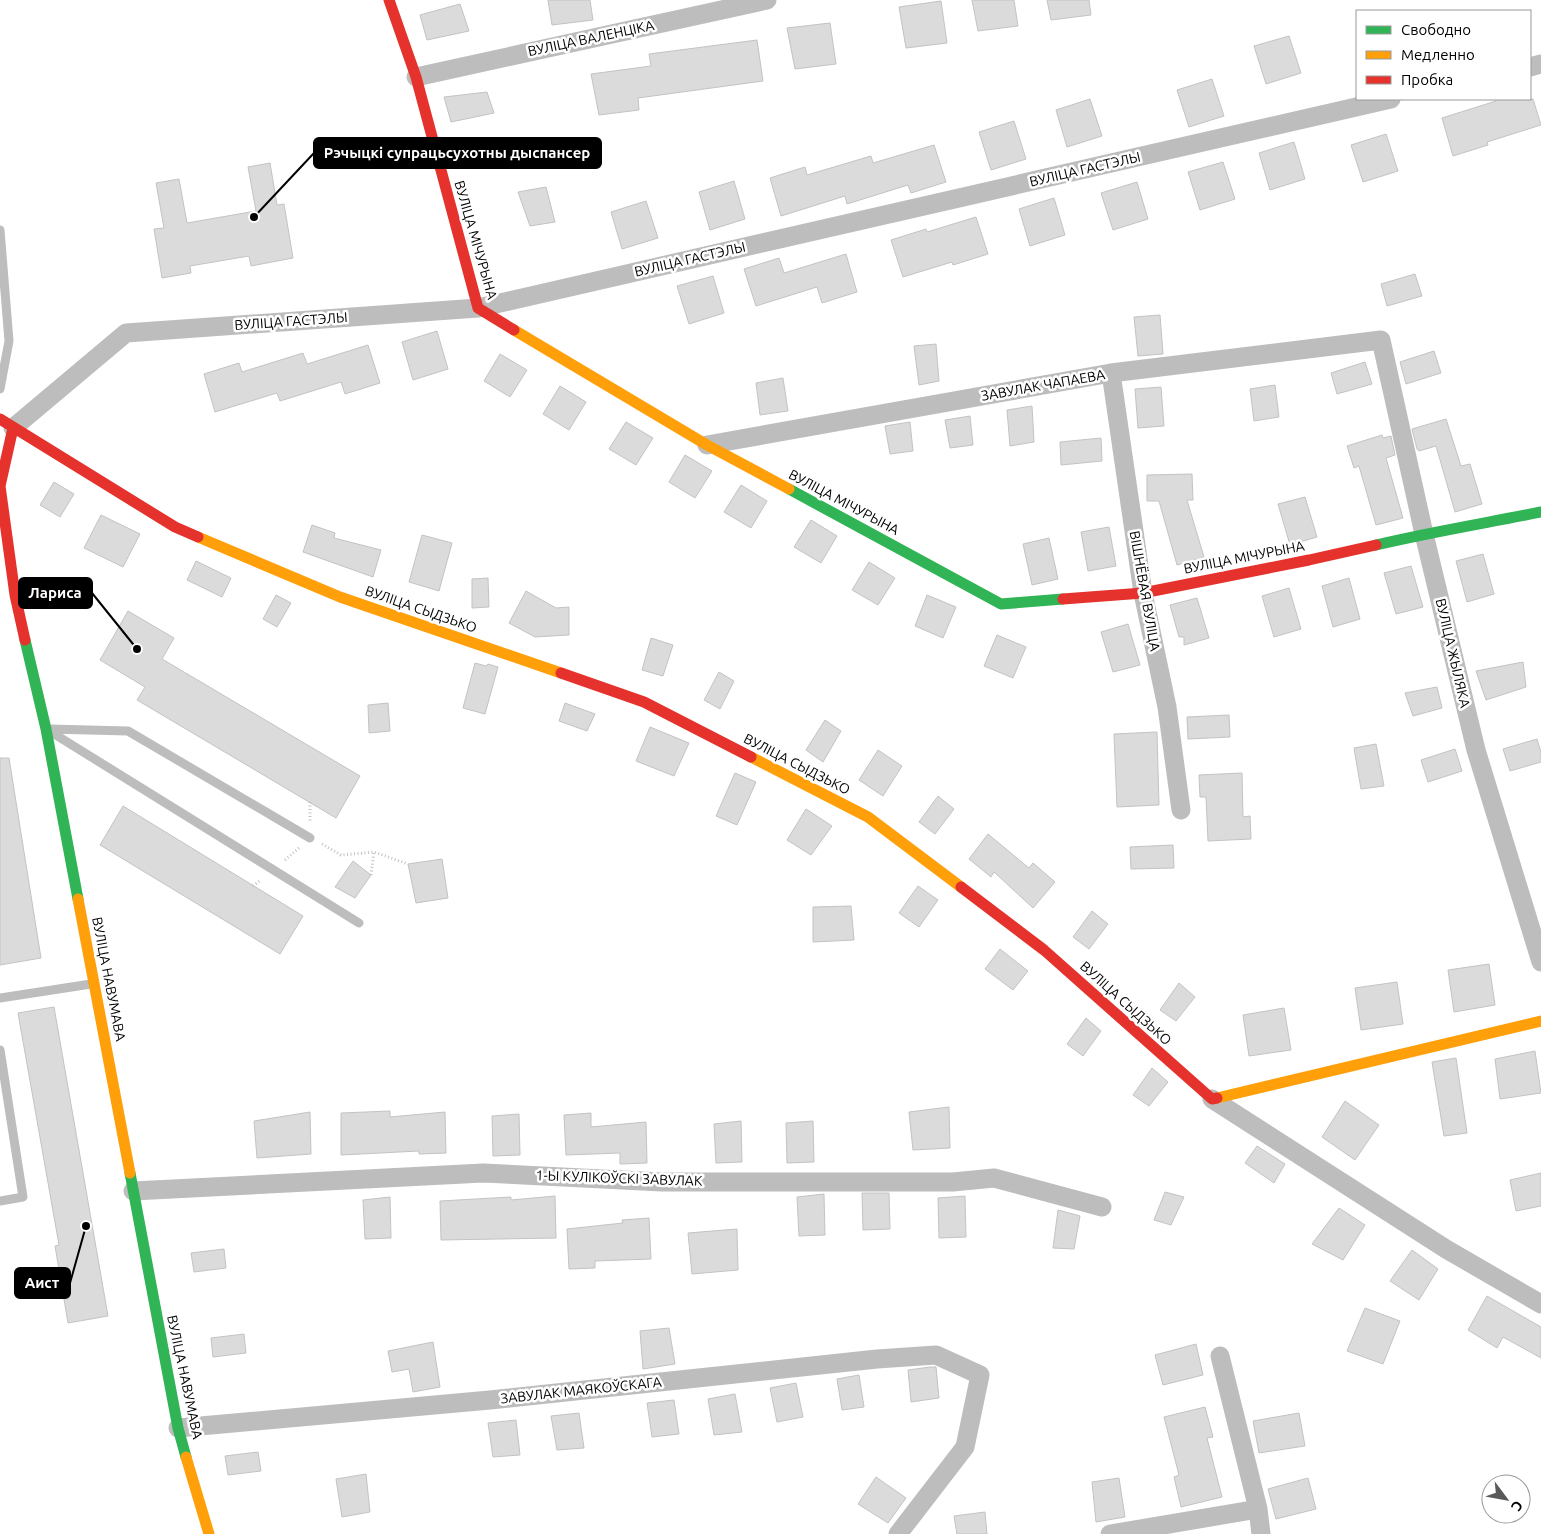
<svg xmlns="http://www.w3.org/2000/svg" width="1541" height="1534" viewBox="0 0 1541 1534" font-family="Ubuntu,sans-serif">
	<rect width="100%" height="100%" fill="#fff"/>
	<path fill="#dbdbdb" stroke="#c3c3c3" d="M 548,0 L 590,0 L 593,20 L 552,25 Z
		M 972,0 L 1014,0 L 1018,26 L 978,31 Z
		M 1047,0 L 1089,0 L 1091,15 L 1051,20 Z
		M 941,1 L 947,43 L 906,48 L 899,7 Z
		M 460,4 L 469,31 L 427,40 L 420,15 Z
		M 830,23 L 836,64 L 795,69 L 787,28 Z
		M 1289,36 L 1301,73 L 1266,84 L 1254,46 Z
		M 757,40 L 763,81 L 638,98 L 639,110 L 599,115 L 591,74 L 651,66 L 649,54 Z
		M 1212,79 L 1224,116 L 1189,127 L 1177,90 Z
		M 487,92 L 494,113 L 451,122 L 444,97 Z
		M 1090,99 L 1102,136 L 1067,147 L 1056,110 Z
		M 1495,99 L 1533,99 L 1541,125 L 1487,142 L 1488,145 L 1453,156 L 1442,118 L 1496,101 Z
		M 1014,121 L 1026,159 L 991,170 L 979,132 Z
		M 1386,134 L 1398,171 L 1363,182 L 1351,145 Z
		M 1294,142 L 1305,179 L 1270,190 L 1259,153 Z
		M 934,145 L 946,182 L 911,193 L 908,185 L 847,204 L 845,196 L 781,216 L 770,178 L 805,167 L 807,175 L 871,156 L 873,163 Z
		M 1223,162 L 1235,199 L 1200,210 L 1188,172 Z
		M 270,163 L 277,205 L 284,204 L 293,258 L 251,266 L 249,256 L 190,266 L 191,273 L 162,278 L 154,229 L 164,228 L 156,183 L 179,179 L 187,223 L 256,211 L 248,167 Z
		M 734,181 L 745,219 L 710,230 L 699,192 Z
		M 1137,182 L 1148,219 L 1113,230 L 1101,193 Z
		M 546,187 L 555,222 L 530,226 L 518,192 Z
		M 1054,198 L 1065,235 L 1030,246 L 1019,209 Z
		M 646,201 L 658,238 L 622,249 L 611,212 Z
		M 976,217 L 988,254 L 953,265 L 952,262 L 903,277 L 891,240 L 926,229 L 927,232 Z
		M 846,254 L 857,292 L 822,303 L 817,287 L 756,306 L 744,269 L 779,258 L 784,273 Z
		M 1415,274 L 1422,296 L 1387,306 L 1381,284 Z
		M 713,276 L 724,313 L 689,324 L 677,286 Z
		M 1160,315 L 1163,354 L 1138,356 L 1134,317 Z
		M 437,331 L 448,369 L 413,380 L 402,342 Z
		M 936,344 L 939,381 L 919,385 L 914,346 Z
		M 368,345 L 380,383 L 345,394 L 341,382 L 280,401 L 277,393 L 215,412 L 204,374 L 239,363 L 242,372 L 303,353 L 307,364 Z
		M 1434,351 L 1441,373 L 1406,384 L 1400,362 Z
		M 500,354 L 527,370 L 510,397 L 484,381 Z
		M 1365,362 L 1372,384 L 1337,394 L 1331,373 Z
		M 783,378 L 788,411 L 760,415 L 756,383 Z
		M 1275,385 L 1279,417 L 1254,421 L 1250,389 Z
		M 560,386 L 586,402 L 569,430 L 543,414 Z
		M 1161,387 L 1164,426 L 1138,428 L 1135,389 Z
		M 1032,406 L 1034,442 L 1010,446 L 1007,410 Z
		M 970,416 L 973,445 L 950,448 L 945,420 Z
		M 1446,419 L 1461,466 L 1470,464 L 1482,504 L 1455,512 L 1436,446 L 1419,451 L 1417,449 L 1412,429 Z
		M 626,422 L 653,438 L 636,465 L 609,449 Z
		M 910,422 L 913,451 L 890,454 L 885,426 Z
		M 1382,435 L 1383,438 L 1391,436 L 1395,455 L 1386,458 L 1403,518 L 1376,525 L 1359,466 L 1354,468 L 1347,446 Z
		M 1101,438 L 1102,461 L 1061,465 L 1060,442 Z
		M 685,455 L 712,471 L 695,498 L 669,482 Z
		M 1192,474 L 1193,500 L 1187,500 L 1204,557 L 1177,565 L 1159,501 L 1147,501 L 1147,475 Z
		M 54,482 L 74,494 L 60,517 L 40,505 Z
		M 741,485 L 767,501 L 751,528 L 724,512 Z
		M 1305,497 L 1317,537 L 1290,545 L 1278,504 Z
		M 101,515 L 140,534 L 123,567 L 84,548 Z
		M 811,520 L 837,536 L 821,563 L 794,547 Z
		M 312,525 L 335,533 L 334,538 L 381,550 L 373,577 L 303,552 Z
		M 1109,527 L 1116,566 L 1088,571 L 1081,532 Z
		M 422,535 L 452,543 L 439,591 L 409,582 Z
		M 1049,538 L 1058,579 L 1032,585 L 1023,544 Z
		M 1483,554 L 1494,594 L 1467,602 L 1456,561 Z
		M 196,561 L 231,578 L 222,597 L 187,580 Z
		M 869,562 L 895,578 L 878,605 L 852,590 Z
		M 1411,566 L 1423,607 L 1396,614 L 1384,573 Z
		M 488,578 L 489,607 L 472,608 L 472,579 Z
		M 1349,578 L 1360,619 L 1333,627 L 1322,586 Z
		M 1289,588 L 1301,629 L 1274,637 L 1262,596 Z
		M 526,591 L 556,608 L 569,607 L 569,635 L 535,637 L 509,623 Z
		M 276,595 L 291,603 L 277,627 L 263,619 Z
		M 927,595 L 956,607 L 943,638 L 915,626 Z
		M 1197,598 L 1209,638 L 1184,645 L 1184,637 L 1179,637 L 1170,605 Z
		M 128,611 L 174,638 L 162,659 L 360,776 L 336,818 L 137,700 L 145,687 L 100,660 Z
		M 1128,624 L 1140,665 L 1113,672 L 1101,632 Z
		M 997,635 L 1026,647 L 1013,678 L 984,666 Z
		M 651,638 L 673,645 L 663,676 L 642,670 Z
		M 1523,662 L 1526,687 L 1486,700 L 1476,671 Z
		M 475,663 L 486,666 L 488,664 L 498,667 L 485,714 L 463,708 Z
		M 719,672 L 734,681 L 720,709 L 704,700 Z
		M 1437,687 L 1442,708 L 1413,716 L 1405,693 Z
		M 388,703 L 390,731 L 369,733 L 368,705 Z
		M 565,703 L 595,714 L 587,731 L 559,721 Z
		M 1229,715 L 1230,737 L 1188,739 L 1187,717 Z
		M 825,720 L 841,731 L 823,762 L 806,750 Z
		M 650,727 L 689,743 L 674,776 L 636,761 Z
		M 1157,732 L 1159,805 L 1117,807 L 1114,734 Z
		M 1537,739 L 1541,752 L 1541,762 L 1510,771 L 1503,749 Z
		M 1376,744 L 1384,786 L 1361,789 L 1354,748 Z
		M 1455,749 L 1462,771 L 1428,782 L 1421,760 Z
		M 878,750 L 902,766 L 883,796 L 859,780 Z
		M 0,758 L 9,758 L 41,958 L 0,965 Z
		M 735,773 L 756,782 L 737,825 L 716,816 Z
		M 1242,773 L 1243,817 L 1250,816 L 1251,839 L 1208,841 L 1206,797 L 1200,797 L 1199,775 Z
		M 938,796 L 954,809 L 935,834 L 919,822 Z
		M 123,806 L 303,916 L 280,954 L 100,845 Z
		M 806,809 L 832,826 L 811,855 L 787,840 Z
		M 988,834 L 1029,868 L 1033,863 L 1055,882 L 1033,908 L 994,872 L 991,877 L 969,859 Z
		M 1173,845 L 1174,868 L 1131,869 L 1130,847 Z
		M 442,859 L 448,898 L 416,903 L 408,864 Z
		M 353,861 L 371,875 L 355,898 L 335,887 Z
		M 918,886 L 938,900 L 919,927 L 899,913 Z
		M 851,906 L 854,940 L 813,942 L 813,907 Z
		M 1092,911 L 1108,924 L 1089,949 L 1073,937 Z
		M 1000,949 L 1028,971 L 1013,990 L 985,969 Z
		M 1489,964 L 1495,1005 L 1454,1012 L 1448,970 Z
		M 1397,982 L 1403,1024 L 1361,1030 L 1355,988 Z
		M 1179,983 L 1195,997 L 1176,1021 L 1160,1010 Z
		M 54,1007 L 108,1316 L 68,1323 L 55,1246 L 59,1245 L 18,1013 Z
		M 1284,1008 L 1291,1050 L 1249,1056 L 1243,1015 Z
		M 1086,1018 L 1101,1031 L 1083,1056 L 1067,1044 Z
		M 1535,1051 L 1541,1093 L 1500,1099 L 1495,1059 Z
		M 1456,1058 L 1467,1133 L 1444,1136 L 1432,1062 Z
		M 1152,1068 L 1168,1082 L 1149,1106 L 1133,1095 Z
		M 1345,1101 L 1379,1125 L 1355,1160 L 1322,1137 Z
		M 949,1107 L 950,1148 L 913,1150 L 909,1112 Z
		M 390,1111 L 390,1117 L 445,1112 L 446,1153 L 419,1154 L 419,1151 L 341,1155 L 341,1113 Z
		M 310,1112 L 311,1154 L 257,1158 L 254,1121 Z
		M 591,1113 L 591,1127 L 646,1122 L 647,1163 L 620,1164 L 620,1153 L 566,1155 L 564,1115 Z
		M 519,1114 L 520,1155 L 493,1156 L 492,1116 Z
		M 741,1121 L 742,1162 L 716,1163 L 714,1124 Z
		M 813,1121 L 814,1162 L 787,1163 L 786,1123 Z
		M 1257,1146 L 1285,1164 L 1274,1183 L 1245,1163 Z
		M 1541,1173 L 1541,1206 L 1516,1211 L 1510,1180 Z
		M 1165,1192 L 1184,1197 L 1171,1225 L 1154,1220 Z
		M 862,1193 L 889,1193 L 890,1229 L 863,1230 Z
		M 824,1194 L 825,1235 L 799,1236 L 797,1197 Z
		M 555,1196 L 556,1238 L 441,1240 L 440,1201 L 511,1197 L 511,1200 Z
		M 965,1196 L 966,1237 L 939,1238 L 938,1198 Z
		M 390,1197 L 391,1238 L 365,1239 L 363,1200 Z
		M 1339,1208 L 1365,1225 L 1343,1260 L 1312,1244 Z
		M 1058,1210 L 1080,1216 L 1074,1249 L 1053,1248 Z
		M 649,1218 L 651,1259 L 595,1261 L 595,1268 L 569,1269 L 567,1229 L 623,1223 L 622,1220 Z
		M 737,1229 L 738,1270 L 692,1274 L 688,1233 Z
		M 224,1249 L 226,1268 L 194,1272 L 191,1253 Z
		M 1412,1250 L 1438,1269 L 1419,1300 L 1390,1281 Z
		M 1487,1296 L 1541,1327 L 1541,1358 L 1503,1337 L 1497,1348 L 1468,1330 Z
		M 1365,1308 L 1400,1321 L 1383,1364 L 1347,1351 Z
		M 669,1328 L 675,1364 L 643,1369 L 640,1331 Z
		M 244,1334 L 246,1353 L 213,1357 L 211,1338 Z
		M 433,1342 L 440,1387 L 413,1392 L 409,1369 L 392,1372 L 388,1351 Z
		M 1196,1344 L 1203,1375 L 1163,1385 L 1155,1355 Z
		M 930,1367 L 936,1367 L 939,1398 L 911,1402 L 908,1370 Z
		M 859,1375 L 864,1407 L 842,1410 L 837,1379 Z
		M 796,1383 L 803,1417 L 777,1422 L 770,1388 Z
		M 735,1394 L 742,1432 L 714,1435 L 708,1399 Z
		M 674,1400 L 679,1434 L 652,1437 L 647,1403 Z
		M 1205,1407 L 1213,1437 L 1207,1438 L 1222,1497 L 1181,1507 L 1174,1477 L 1179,1475 L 1164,1417 Z
		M 579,1413 L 584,1448 L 557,1450 L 551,1416 Z
		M 1299,1413 L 1305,1446 L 1259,1453 L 1253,1421 Z
		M 516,1420 L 520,1455 L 493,1457 L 488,1423 Z
		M 258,1452 L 261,1471 L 228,1475 L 225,1456 Z
		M 366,1474 L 370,1512 L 342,1517 L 336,1479 Z
		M 876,1477 L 906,1498 L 888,1523 L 858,1504 Z
		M 1119,1478 L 1125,1517 L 1096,1522 L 1092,1482 Z
		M 1308,1478 L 1316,1509 L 1276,1519 L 1268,1489 Z
		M 985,1512 L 987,1534 L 957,1534 L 954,1516 Z"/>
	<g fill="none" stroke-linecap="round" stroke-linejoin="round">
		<path stroke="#c2c2c2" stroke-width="3" stroke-dasharray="1 2.5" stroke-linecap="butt" d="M 310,802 L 310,822
			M 322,844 L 341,855 L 374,852 L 408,864
			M 285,860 L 299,848
			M 371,875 L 374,852
			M 253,886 L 261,880"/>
		<path stroke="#bdbdbd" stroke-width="9" d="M 0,230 L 9,341 L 0,389
			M 49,729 L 128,731 L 310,838
			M 51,732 L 359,923
			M 0,998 L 91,984
			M 0,1050 L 23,1197 L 0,1201"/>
		<path stroke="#bdbdbd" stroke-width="19" d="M 1530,67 L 1541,64
			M 416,77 L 767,0
			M 1111,373 L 1143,593 L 1167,707 L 1181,810
			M 13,428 L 126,333 L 478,308 L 1391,99
			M 707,445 L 1111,373 L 1381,340 L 1424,534 L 1476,750 L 1541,962
			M 1212,1099 L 1446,1249 L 1541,1304
			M 133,1191 L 483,1173 L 662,1182 L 953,1182 L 994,1178 L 1102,1207
			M 1220,1356 L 1258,1509 L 1261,1534
			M 178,1428 L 490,1400 L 877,1359 L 936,1355 L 980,1375 L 965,1447 L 898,1534
			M 1110,1534 L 1258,1509"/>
		<path stroke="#30b455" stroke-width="11" d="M 789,489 L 1001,604 L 1063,599
			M 1376,545 C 1431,532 1486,523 1541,512
			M 25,640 L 46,729 L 78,899
			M 130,1173 L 178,1428 L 186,1457"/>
		<path stroke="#ff9f0a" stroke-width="11" d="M 514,330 L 707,445 L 789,489
			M 198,537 L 340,597 L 561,673
			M 751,757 L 868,817 L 961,887
			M 78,899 L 130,1173
			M 1217,1098 L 1541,1021
			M 186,1457 L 209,1534"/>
		<path stroke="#e5322d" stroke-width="11" d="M 389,0 L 416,77 L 478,308 L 514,330
			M 0,419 L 175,527 L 198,537
			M 13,428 L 0,486 L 15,595 L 25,640
			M 1063,599 L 1143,593 L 1309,560 L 1376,545
			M 561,673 L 644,702 L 751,757
			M 961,887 L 1044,950 L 1212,1099 L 1217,1098"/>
	</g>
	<g text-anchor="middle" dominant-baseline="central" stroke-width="5" stroke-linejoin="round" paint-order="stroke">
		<g font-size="14" fill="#000" stroke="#fff">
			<text transform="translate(591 38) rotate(-12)">ВУЛІЦА ВАЛЕНЦІКА</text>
			<text transform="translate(1085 169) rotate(-13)">ВУЛІЦА ГАСТЭЛЫ</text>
			<text transform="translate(476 240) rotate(74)">ВУЛІЦА МІЧУРЫНА</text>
			<text transform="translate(690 259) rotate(-13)">ВУЛІЦА ГАСТЭЛЫ</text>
			<text transform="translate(291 321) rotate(-4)">ВУЛІЦА ГАСТЭЛЫ</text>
			<text transform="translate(1043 385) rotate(-10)">ЗАВУЛАК ЧАПАЕВА</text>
			<text transform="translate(844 502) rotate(28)">ВУЛІЦА МІЧУРЫНА</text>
			<text transform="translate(1244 557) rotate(-11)">ВУЛІЦА МІЧУРЫНА</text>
			<text transform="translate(1145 591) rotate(80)">ВІШНЁВАЯ ВУЛІЦА</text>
			<text transform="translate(421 609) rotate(19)">ВУЛІЦА СЫДЗЬКО</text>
			<text transform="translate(1453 653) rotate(77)">ВУЛІЦА ЖЫЛЯКА</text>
			<text transform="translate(797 764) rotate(27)">ВУЛІЦА СЫДЗЬКО</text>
			<text transform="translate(109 979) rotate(79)">ВУЛІЦА НАВУМАВА</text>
			<text transform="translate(1126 1003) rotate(42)">ВУЛІЦА СЫДЗЬКО</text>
			<text transform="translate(619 1178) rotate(2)">1-Ы КУЛІКОЎСКІ ЗАВУЛАК</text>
			<text transform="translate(185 1377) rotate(78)">ВУЛІЦА НАВУМАВА</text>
			<text transform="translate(581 1390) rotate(-6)">ЗАВУЛАК МАЯКОЎСКАГА</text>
		</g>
	</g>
	<path fill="none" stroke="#000" stroke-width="2" d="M254 217L314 153M137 649L92 593M86 1226L70 1283"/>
	<g fill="#000" stroke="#fff" stroke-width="2">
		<circle cx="254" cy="217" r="5"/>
		<circle cx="137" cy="649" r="5"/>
		<circle cx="86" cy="1226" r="5"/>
	</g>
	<g fill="#000" stroke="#000" stroke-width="2">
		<rect x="314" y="138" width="287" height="30" rx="5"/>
		<rect x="19" y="578" width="73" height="30" rx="5"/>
		<rect x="15" y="1268" width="55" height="30" rx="5"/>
	</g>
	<g font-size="15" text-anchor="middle" font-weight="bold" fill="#fff">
		<text x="457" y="158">Рэчыцкі супрацьсухотны дыспансер</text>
		<text x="55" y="598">Лариса</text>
		<text x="42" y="1288">Аист</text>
	</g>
	<rect x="1356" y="10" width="175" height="90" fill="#ffffff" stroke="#999999"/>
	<rect x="1366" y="26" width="25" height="8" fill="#30b455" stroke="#999999"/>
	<text x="1401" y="35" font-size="15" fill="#000000">Свободно</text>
	<rect x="1366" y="51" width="25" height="8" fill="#ff9f0a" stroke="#999999"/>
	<text x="1401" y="60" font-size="15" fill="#000000">Медленно</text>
	<rect x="1366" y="76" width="25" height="8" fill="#e5322d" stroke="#999999"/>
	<text x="1401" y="85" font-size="15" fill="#000000">Пробка</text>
	<g transform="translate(1506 1499) rotate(122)"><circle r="24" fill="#ffffff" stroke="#999999"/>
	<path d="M0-4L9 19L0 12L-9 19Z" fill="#595959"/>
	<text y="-8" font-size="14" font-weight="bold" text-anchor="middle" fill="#000000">С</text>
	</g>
</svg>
